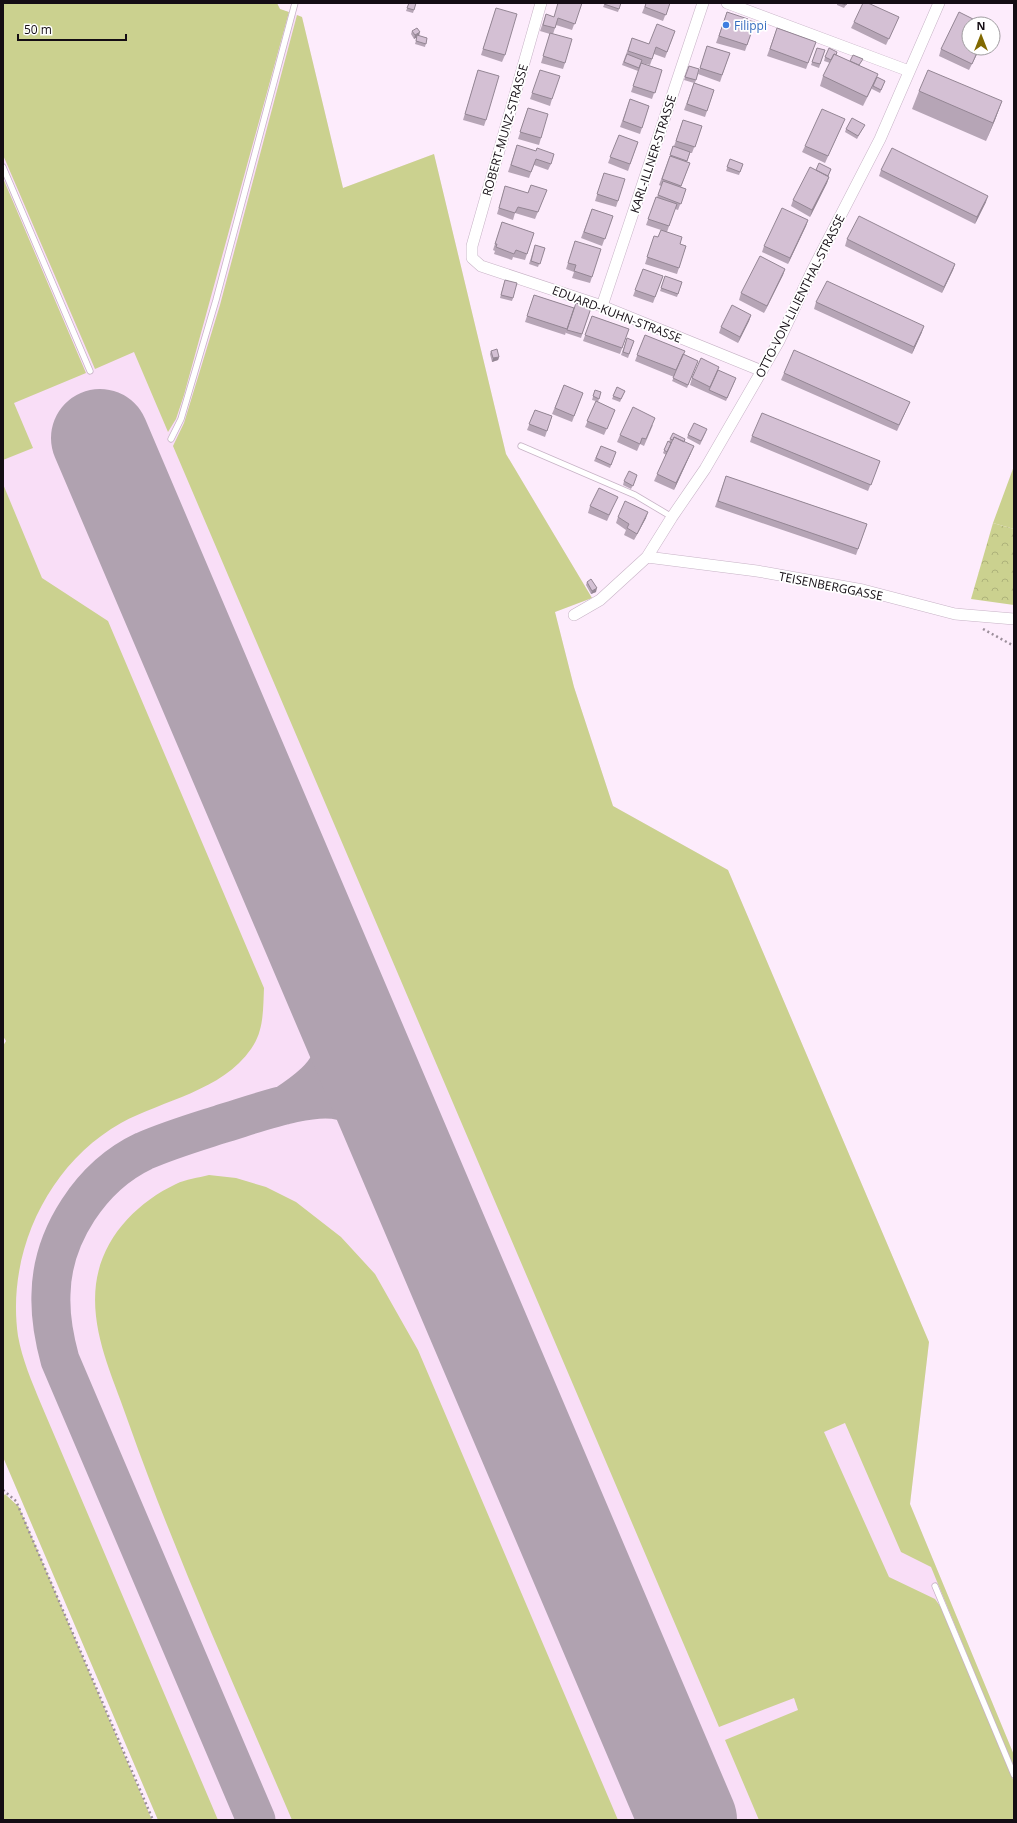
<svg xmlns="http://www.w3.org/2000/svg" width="1017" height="1823" viewBox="0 0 1017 1823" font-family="'Open Sans',sans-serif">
	<defs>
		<pattern id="forest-crowns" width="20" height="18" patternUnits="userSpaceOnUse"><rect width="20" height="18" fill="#cbd18f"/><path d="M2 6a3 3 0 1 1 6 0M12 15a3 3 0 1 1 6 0" fill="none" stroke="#adb27a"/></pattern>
	</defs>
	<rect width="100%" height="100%" fill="#fdecfc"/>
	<path fill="#f9def7" d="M 3,3 L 277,3 L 280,9 L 302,17 L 343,188 L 434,154 L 506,454 L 592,598 L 555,612 L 574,687 L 613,806 L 728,870 L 929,1342 L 910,1504 L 1014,1755 L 1014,1820 L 158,1820 L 3,1457 L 3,1046 L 6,1041 L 3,1036 Z"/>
	<path fill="#cbd18f" d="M 3,3 L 277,3 L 280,9 L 289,12 L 184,395 L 176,419 L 168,432 L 134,352 L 95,369 L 3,155 Z
		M 297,15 L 302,17 L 343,188 L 434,154 L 506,454 L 592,598 L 555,612 L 574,687 L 613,806 L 728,870 L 929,1342 L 910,1504 L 1014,1755 L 1014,1769 L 931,1567 L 901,1552 L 845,1423 L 824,1432 L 889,1577 L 935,1599 L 943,1610 L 1014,1782 L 1014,1820 L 759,1820 L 725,1740 L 798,1710 L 794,1698 L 719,1727 L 173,446 L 184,423 L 220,305 Z
		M 3,178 L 86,373 L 14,403 L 33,448 L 3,460 Z
		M 1014,466 L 1014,529 L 993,523 Z
		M 3,484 L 42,578 L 108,621 L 264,988 C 263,1010 264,1031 251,1049 C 222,1091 163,1100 121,1123 C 48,1164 6,1253 18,1336 C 22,1359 32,1382 41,1404 L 218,1820 L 158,1820 L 3,1457 L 3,1046 L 6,1041 L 3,1036 Z
		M 209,1175 L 236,1178 L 266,1187 L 296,1202 L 341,1237 L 375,1274 L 418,1350 L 618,1820 L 292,1820 C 236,1689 177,1559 129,1424 C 114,1379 90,1333 96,1284 C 102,1238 136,1203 176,1184 C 186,1179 198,1178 209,1175 Z
		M 5,1494 L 19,1507 L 152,1820 L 3,1820 L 3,1497 Z"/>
	<path fill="url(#forest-crowns)" d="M 993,523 L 1014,529 L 1014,605 L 971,599 Z"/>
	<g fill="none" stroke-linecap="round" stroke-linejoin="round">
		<path stroke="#b0a2b0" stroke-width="39" d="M 285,1105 C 336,1071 337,1058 339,999
			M 256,1820 L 60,1360 C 54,1338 50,1317 51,1294 C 52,1236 91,1176 144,1151 C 169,1140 196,1132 221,1124 C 252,1115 311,1092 342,1101 C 361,1106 378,1120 395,1131"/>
		<path stroke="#b0a2b0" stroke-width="98" d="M 100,438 L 688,1820"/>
		<g stroke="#c7b3c6" stroke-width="7">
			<path id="service" d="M 3,167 L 90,371
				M 171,439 L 181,419 L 216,300 L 295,3
				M 521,446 L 635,495 L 672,517
				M 935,1586 L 1014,1775"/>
		</g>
		<g stroke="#c7b3c6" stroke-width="12">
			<path id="minor" d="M 541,3 L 472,246 L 472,258 L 481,266 L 602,306 L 762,371
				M 727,3 L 909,71
				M 602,306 L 703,3
				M 647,557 L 757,571 L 863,590 L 955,614 L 1014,619
				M 574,615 L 600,600 L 647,557 L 672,517 L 705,469 L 779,341 L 812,271 L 880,139 L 939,3"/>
		</g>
		<path stroke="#9b8e9a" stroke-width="2.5" stroke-dasharray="2 3" stroke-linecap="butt" d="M 983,629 L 1014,646
			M 3,1490 L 16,1501 L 153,1820"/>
		<use href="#service" stroke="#fff" stroke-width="5.5"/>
		<use href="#minor" stroke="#fff" stroke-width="11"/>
	</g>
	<path fill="#b6a5b6" d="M 409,3 L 416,3 L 413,13 L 406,11 Z
		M 582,3 L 572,30 L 556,25 L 553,34 L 565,63 L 563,69 L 541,63 L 550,34 L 540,31 L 546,14 L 554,17 Z
		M 605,3 L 621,3 L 618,12 L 603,7 Z
		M 646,3 L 670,3 L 663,21 L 642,13 Z
		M 837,3 L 847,3 L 844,8 L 837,5 Z
		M 496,8 L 505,55 L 502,62 L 481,55 Z
		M 727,12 L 747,20 L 755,22 L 745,51 L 716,43 Z
		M 899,17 L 886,45 L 851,28 L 854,22 Z
		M 777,28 L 816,42 L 806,69 L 767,56 Z
		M 412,31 L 419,36 L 427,38 L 425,47 L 415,44 L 417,37 L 414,39 L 411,34 Z
		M 675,31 L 665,58 L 654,54 L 650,65 L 641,63 L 662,70 L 652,99 L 631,92 L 640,66 L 638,71 L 622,65 L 632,38 L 649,44 Z
		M 707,46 L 730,53 L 720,82 L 698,74 Z
		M 817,48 L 825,50 L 819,68 L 811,65 Z
		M 980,48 L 969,70 L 939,56 L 941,49 Z
		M 836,55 L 860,66 L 877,77 L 885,81 L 880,93 L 872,89 L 872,88 L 863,106 L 820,86 L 823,76 L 830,63 L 824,61 L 825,57 Z
		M 689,66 L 699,69 L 695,83 L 714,90 L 705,117 L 684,110 L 694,83 L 684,80 Z
		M 478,70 L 486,120 L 484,126 L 463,120 Z
		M 540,70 L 552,99 L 550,106 L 530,99 Z
		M 919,91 L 1002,101 L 995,120 L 986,141 L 912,109 Z
		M 630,99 L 649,106 L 640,134 L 620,127 Z
		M 528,108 L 541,138 L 539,145 L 518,139 Z
		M 683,120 L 702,126 L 692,153 L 690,153 L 687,162 L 690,163 L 681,187 L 686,189 L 678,210 L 675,209 L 667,232 L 680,244 L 686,246 L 677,274 L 645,264 L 652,242 L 658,237 L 661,230 L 646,225 L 656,197 L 657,197 L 661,186 L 659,185 L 669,158 L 673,146 L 674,146 Z
		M 842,126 L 825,163 L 802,152 L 805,146 Z
		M 863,128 L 857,139 L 845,132 L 846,129 Z
		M 619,135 L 638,142 L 628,171 L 608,163 Z
		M 517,145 L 551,164 L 548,170 L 534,165 L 529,178 L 508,172 Z
		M 730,159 L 743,164 L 739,175 L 726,171 Z
		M 831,169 L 828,176 L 829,177 L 827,183 L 810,217 L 791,206 L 793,200 L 816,170 Z
		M 881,170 L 986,202 L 975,224 L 879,176 Z
		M 604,173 L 618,201 L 616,207 L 595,201 Z
		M 531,185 L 547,190 L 535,219 L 515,213 L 513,220 L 497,214 L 505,186 L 528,193 Z
		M 592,209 L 613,216 L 602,246 L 581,238 Z
		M 808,220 L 806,226 L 788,264 L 762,252 L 764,246 Z
		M 502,222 L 534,233 L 525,260 L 513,257 L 512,260 L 494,254 L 495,251 L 493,250 Z
		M 847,239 L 955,264 L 953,270 L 942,293 L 845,246 Z
		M 575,241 L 592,277 L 590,283 L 572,278 L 574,272 L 566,269 Z
		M 535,245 L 545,248 L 538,267 L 529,264 Z
		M 643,269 L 663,276 L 653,303 L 633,296 Z
		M 785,269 L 783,275 L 764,313 L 739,300 L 741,293 Z
		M 665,276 L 682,282 L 677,297 L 660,291 Z
		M 504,283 L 513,298 L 512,301 L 500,298 Z
		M 534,295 L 574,308 L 591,308 L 581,338 L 566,333 L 566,332 L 565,335 L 525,322 Z
		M 816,302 L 922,332 L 912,354 L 814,309 Z
		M 751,315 L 749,321 L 738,343 L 719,333 L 721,327 Z
		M 592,316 L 629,329 L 620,354 L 583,341 Z
		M 645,335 L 683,354 L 698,361 L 687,388 L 672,381 L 674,377 L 635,361 Z
		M 627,338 L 634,341 L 628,358 L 621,355 Z
		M 491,351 L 499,357 L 498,360 L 492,362 L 490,354 Z
		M 718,370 L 735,381 L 726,401 L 690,385 L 692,378 Z
		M 784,373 L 910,402 L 897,431 L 781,380 Z
		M 564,385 L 583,393 L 572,422 L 552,414 Z
		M 617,387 L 625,391 L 620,402 L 612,399 Z
		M 595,390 L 601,392 L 598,402 L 615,410 L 604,435 L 585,427 L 596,401 L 592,400 Z
		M 535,410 L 552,416 L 545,437 L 527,430 Z
		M 653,425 L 644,446 L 640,444 L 637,451 L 617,442 L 620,435 Z
		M 706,432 L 700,445 L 687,438 L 688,435 Z
		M 752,436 L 880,461 L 868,491 L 750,442 Z
		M 670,439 L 684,442 L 691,453 L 674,490 L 654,481 L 666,455 L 663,453 L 668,441 L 672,443 L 669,442 Z
		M 601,446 L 616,452 L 610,468 L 594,461 Z
		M 726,476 L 867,524 L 856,555 L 715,507 Z
		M 636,479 L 631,489 L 623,485 L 624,481 Z
		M 618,497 L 615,503 L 607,521 L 588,513 L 590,506 Z
		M 618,517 L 646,518 L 634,540 L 624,535 L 626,530 L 616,523 Z
		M 587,582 L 596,592 L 591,594 L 586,585 Z"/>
	<path fill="#948694" d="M 420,32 L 419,36 L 414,39 L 415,35 Z
		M 979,48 L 980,48 L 969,70 L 972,64 Z
		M 1002,101 L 995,120 L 986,141 L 993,123 Z
		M 829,177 L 827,183 L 810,217 L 812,210 Z
		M 988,196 L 986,202 L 975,224 L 977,217 Z
		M 808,220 L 806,226 L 788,264 L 790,258 Z
		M 955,264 L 953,270 L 942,293 L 944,287 Z
		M 785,269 L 783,275 L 764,313 L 767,306 Z
		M 751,315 L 749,321 L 738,343 L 740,337 Z
		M 924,326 L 922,332 L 912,354 L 914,347 Z
		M 499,357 L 498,360 L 492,362 L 493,358 Z
		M 694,446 L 691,453 L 674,490 L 676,483 Z
		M 648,512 L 646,518 L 634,540 Z
		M 597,588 L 596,592 L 591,594 L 592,591 Z"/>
	<path fill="#d4c0d4" stroke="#948694" d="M 409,3 L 416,3 L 414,10 L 407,8 Z
		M 558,3 L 582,3 L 575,24 L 558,18 L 555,28 L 543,25 L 546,14 L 554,17 Z
		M 605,3 L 621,3 L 619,9 L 604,4 Z
		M 646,3 L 670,3 L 666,15 L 645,7 Z
		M 840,3 L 847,3 L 846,5 Z
		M 863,3 L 868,3 L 899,17 L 889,39 L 854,22 Z
		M 496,8 L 517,14 L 505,55 L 483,49 Z
		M 727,12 L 748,19 L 747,20 L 755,22 L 747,45 L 719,36 Z
		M 959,12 L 983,24 L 969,24 L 969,48 L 979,48 L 972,64 L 941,49 Z
		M 657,24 L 675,31 L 667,52 L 656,47 L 652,59 L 628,51 L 632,38 L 649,44 Z
		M 417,28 L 420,32 L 415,35 L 412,31 Z
		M 777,28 L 816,42 L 808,63 L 770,49 Z
		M 550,33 L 572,39 L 565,63 L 543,56 Z
		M 417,35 L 427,38 L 426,44 L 416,41 Z
		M 707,46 L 730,53 L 722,75 L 700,68 Z
		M 817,48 L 825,50 L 820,64 L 812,62 Z
		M 829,48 L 837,52 L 836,55 L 834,54 L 831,60 L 825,57 Z
		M 627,54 L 642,60 L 639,68 L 624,62 Z
		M 834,54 L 878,74 L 867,97 L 823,76 Z
		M 853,55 L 863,59 L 859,65 L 850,61 Z
		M 641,63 L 662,70 L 655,93 L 633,86 Z
		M 689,66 L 699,69 L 696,80 L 685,77 Z
		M 478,70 L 499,76 L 486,120 L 465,114 Z
		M 540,70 L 560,76 L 552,99 L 532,93 Z
		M 928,70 L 1002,101 L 993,123 L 919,91 Z
		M 877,77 L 885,81 L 881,90 L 873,86 Z
		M 694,83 L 714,90 L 707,111 L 687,104 Z
		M 630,99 L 649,106 L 642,128 L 623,121 Z
		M 528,108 L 548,114 L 541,138 L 520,132 Z
		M 822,109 L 845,119 L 828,156 L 805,146 Z
		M 852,118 L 865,125 L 858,136 L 846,129 Z
		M 683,120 L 702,126 L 695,147 L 676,141 Z
		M 619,135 L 638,142 L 630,164 L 610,157 Z
		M 517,145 L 536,151 L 537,148 L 554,154 L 551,164 L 536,159 L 531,172 L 511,165 Z
		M 673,146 L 690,152 L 687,161 L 670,155 Z
		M 892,148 L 988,196 L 977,217 L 881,170 Z
		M 670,156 L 690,163 L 681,186 L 662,179 Z
		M 730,159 L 743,164 L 740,172 L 727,167 Z
		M 819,163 L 831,169 L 828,176 L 816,170 Z
		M 810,167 L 829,177 L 812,210 L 793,200 Z
		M 604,173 L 625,179 L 618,201 L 597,194 Z
		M 663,181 L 686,189 L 681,204 L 658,195 Z
		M 531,185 L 547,190 L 538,212 L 518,207 L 515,213 L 499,208 L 505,186 L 528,193 Z
		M 656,197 L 677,204 L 669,226 L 648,219 Z
		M 782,208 L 808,220 L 790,258 L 764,246 Z
		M 592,209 L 613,216 L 605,239 L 584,232 Z
		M 859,216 L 955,264 L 944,287 L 847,239 Z
		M 502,222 L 534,233 L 527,254 L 516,250 L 514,254 L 496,247 L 497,244 L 495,244 Z
		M 661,230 L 682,237 L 680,244 L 686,246 L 679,268 L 647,257 L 654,236 L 658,237 Z
		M 575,241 L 601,249 L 592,277 L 574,271 L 576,265 L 568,263 Z
		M 535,245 L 545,248 L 540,264 L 531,261 Z
		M 760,256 L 785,269 L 767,306 L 741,293 Z
		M 643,269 L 663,276 L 655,297 L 635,290 Z
		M 665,276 L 682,282 L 678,294 L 661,288 Z
		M 505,280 L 517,283 L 513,298 L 501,295 Z
		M 827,281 L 924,326 L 914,347 L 816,302 Z
		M 534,295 L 574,308 L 567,329 L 527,316 Z
		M 576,303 L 591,308 L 582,334 L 567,330 Z
		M 732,305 L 751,315 L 740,337 L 721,327 Z
		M 592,316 L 629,329 L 622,348 L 585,335 Z
		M 645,335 L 685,351 L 676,370 L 637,355 Z
		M 627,338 L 634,341 L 629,354 L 623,352 Z
		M 497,349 L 499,357 L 493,358 L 491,351 Z
		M 794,350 L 910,402 L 899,425 L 784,373 Z
		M 683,354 L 698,361 L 688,385 L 673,378 Z
		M 701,358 L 719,367 L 710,387 L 692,378 Z
		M 718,370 L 736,378 L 727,398 L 709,390 Z
		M 564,385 L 583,393 L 574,416 L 555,408 Z
		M 617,387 L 625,391 L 621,399 L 613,396 Z
		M 595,390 L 601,392 L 599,399 L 593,396 Z
		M 596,401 L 615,410 L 607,429 L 587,421 Z
		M 633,407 L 655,418 L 646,439 L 642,438 L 640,444 L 620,435 Z
		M 535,410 L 552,416 L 547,431 L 529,424 Z
		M 762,413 L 880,461 L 871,485 L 752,436 Z
		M 694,423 L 707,429 L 701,441 L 688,435 Z
		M 673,433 L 685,439 L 684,442 L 674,437 L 673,440 L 670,439 Z
		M 674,437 L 694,446 L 676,483 L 657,474 Z
		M 668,441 L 671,443 L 667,452 L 664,450 Z
		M 601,446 L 616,452 L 611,465 L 596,458 Z
		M 629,471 L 637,475 L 633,486 L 624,481 Z
		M 726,476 L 867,524 L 858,549 L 718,501 Z
		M 599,488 L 618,497 L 609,515 L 590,506 Z
		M 625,501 L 648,512 L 637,534 L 627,528 L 629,524 L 618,517 Z
		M 591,579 L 597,588 L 592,591 L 587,582 Z"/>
	<circle fill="#3f7fe0" stroke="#fff" stroke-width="1.5" cx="726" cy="25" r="4"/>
	<g text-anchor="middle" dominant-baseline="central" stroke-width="3.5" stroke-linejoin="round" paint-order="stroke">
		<g font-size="12" fill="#366cbe" stroke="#fff" text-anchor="start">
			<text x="734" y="25">Filippi</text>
		</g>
		<g font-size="12" fill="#140d14" stroke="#fff">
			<text transform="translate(505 130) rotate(-74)">ROBERT-MUNZ-STRASSE</text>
			<text transform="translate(653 154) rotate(-72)">KARL-ILLNER-STRASSE</text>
			<text transform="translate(800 296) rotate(-63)">OTTO-VON-LILIENTHAL-STRASSE</text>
			<text transform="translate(617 314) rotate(21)">EDUARD-KUHN-STRASSE</text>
			<text transform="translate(831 586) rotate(11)">TEISENBERGGASSE</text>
		</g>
	</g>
	<rect width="1017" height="1823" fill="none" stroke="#140d14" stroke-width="8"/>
	<g transform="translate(981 36)"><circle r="19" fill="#ffffff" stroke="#a19ea1"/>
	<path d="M0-3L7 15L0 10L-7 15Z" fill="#816901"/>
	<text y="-6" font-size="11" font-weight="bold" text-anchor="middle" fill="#140d14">N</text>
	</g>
	<path d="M18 34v6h108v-6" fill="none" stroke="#140d14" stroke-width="2"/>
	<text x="24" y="34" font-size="12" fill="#140d14" stroke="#ffffff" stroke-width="3" paint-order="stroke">50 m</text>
</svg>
